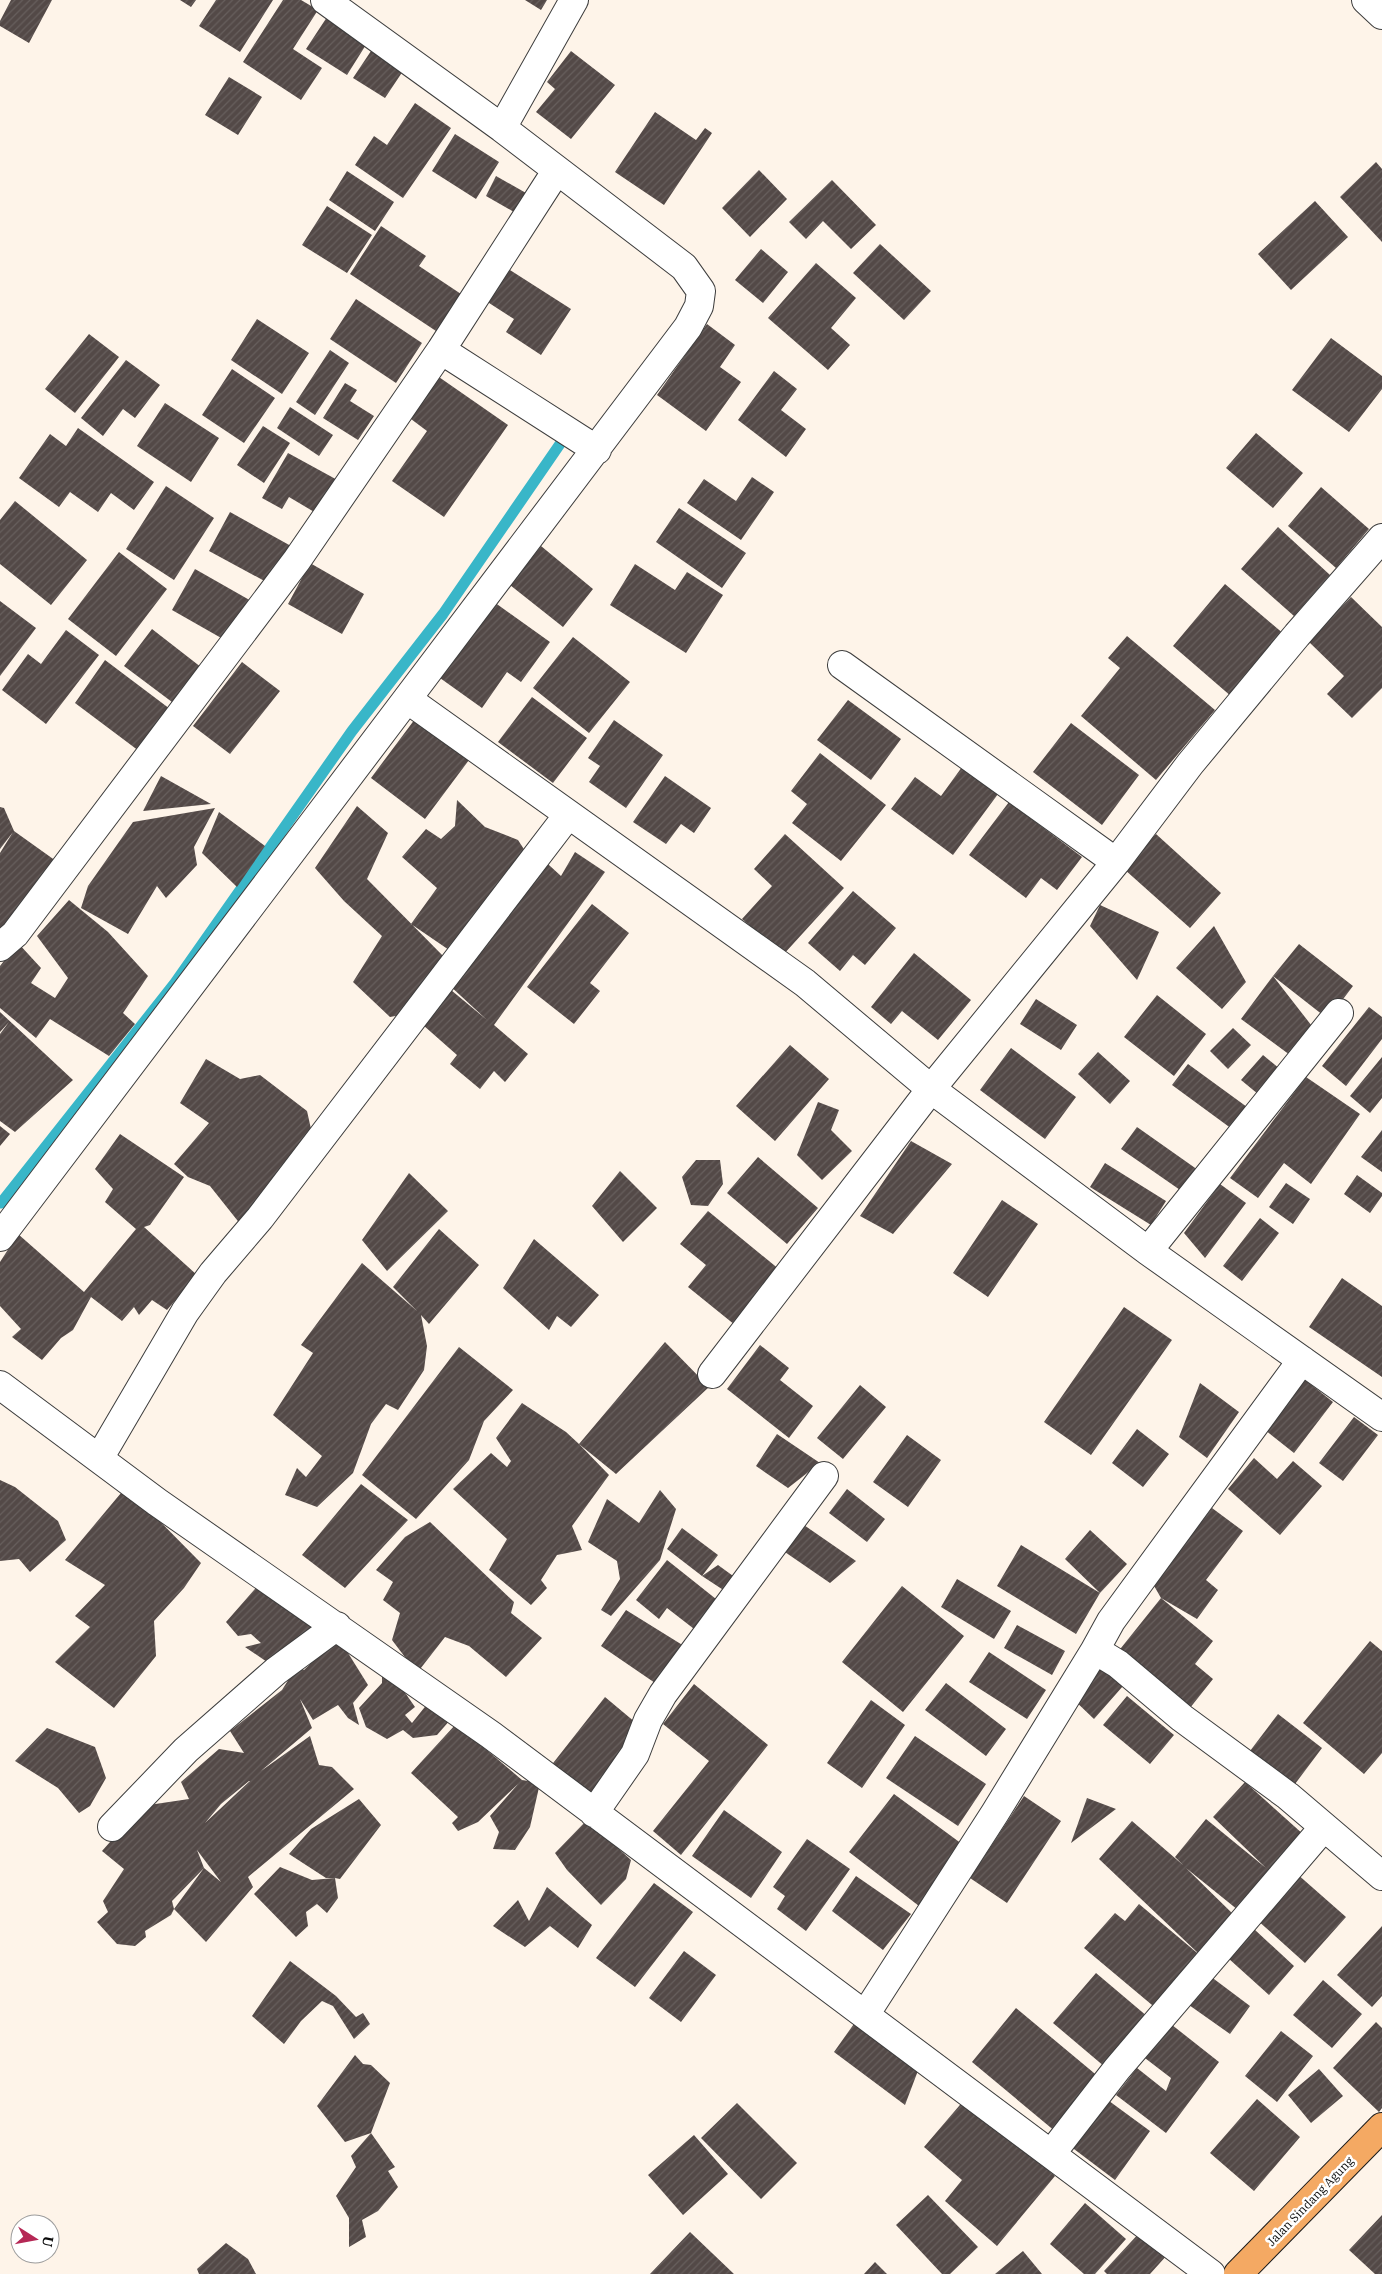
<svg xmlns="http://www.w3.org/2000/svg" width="1382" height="2274" viewBox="0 0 1382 2274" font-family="'IBM Plex Serif',serif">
	<defs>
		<pattern id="building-hatch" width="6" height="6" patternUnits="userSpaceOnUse" patternTransform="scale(1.25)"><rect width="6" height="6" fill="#534947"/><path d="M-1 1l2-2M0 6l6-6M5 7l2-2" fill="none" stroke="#675f5d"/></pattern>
	</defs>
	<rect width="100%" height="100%" fill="#fef4e9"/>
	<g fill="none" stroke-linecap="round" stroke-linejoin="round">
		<path stroke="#39b6c8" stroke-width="11" d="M 1,1203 L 175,983 L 352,731 L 443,614 L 560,444"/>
	</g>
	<path fill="url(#building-hatch)" fill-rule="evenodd" d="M 11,0 L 52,0 L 29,43 L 0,26 L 0,21 Z
		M 180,0 L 196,0 L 191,7 Z
		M 216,0 L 273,0 L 240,52 L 199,26 Z
		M 283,0 L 301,0 L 318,10 L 293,49 L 322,68 L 301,100 L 243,62 Z
		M 525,0 L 547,0 L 541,10 Z
		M 329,14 L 369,40 L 347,75 L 306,49 Z
		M 371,51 L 403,71 L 385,98 L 353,78 Z
		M 571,51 L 615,85 L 571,139 L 536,112 L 555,89 L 547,82 Z
		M 229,77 L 262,97 L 238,135 L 205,115 Z
		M 415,103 L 451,128 L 403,198 L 355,165 L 374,136 L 387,145 Z
		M 655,112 L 696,140 L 705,128 L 712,133 L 664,205 L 615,172 Z
		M 455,134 L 499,162 L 476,199 L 432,171 Z
		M 1376,162 L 1382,169 L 1382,242 L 1340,197 Z
		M 759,170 L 787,199 L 750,237 L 722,208 Z
		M 347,171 L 394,202 L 375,231 L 329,200 Z
		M 496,176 L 526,193 L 514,212 L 486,196 Z
		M 832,180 L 876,225 L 851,249 L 823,221 L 806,239 L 789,222 Z
		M 1315,201 L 1348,237 L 1291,290 L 1258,254 Z
		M 327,206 L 372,235 L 347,273 L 302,245 Z
		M 381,226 L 426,256 L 419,266 L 461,294 L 436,331 L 350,274 Z
		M 880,244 L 931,291 L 904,320 L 853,273 Z
		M 761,249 L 788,272 L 763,303 L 735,280 Z
		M 816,263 L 856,298 L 831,328 L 850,345 L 828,370 L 768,318 Z
		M 507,268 L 571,309 L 541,355 L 506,332 L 514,319 L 486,301 Z
		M 356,299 L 422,343 L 396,383 L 330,339 Z
		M 257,319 L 309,353 L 282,394 L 231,360 Z
		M 707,324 L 735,345 L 720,367 L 741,382 L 706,431 L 657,395 Z
		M 89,334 L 119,357 L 75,413 L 45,389 Z
		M 1331,338 L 1382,376 L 1382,389 L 1349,432 L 1292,390 Z
		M 330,350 L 349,363 L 315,415 L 296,402 Z
		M 126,360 L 160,385 L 135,418 L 123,409 L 103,436 L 81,418 Z
		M 232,369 L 275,398 L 244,443 L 202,415 Z
		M 774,371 L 797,389 L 781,410 L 806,429 L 786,457 L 738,420 Z
		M 436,375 L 508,425 L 444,517 L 392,481 L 427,431 L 407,416 Z
		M 345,383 L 357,390 L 350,401 L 374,416 L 358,440 L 323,418 Z
		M 165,403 L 219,438 L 191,482 L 137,446 Z
		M 290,407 L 333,435 L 319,456 L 277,428 Z
		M 263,426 L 290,443 L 264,483 L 237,465 Z
		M 78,428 L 154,482 L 134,510 L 111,493 L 98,512 L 70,492 L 59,507 L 19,478 L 50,434 L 66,446 Z
		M 1256,433 L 1303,473 L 1273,508 L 1226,468 Z
		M 288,453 L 341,482 L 321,516 L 289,497 L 282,509 L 262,498 Z
		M 752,477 L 774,492 L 741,540 L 687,503 L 704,479 L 736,501 Z
		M 166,486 L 214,518 L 174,580 L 126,549 Z
		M 1321,487 L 1369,529 L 1336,568 L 1288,526 Z
		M 15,501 L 87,560 L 51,605 L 0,564 L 0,520 Z
		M 679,508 L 746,553 L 722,588 L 656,542 Z
		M 230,512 L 291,546 L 270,584 L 209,551 Z
		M 1278,527 L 1330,575 L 1294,616 L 1241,569 Z
		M 541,546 L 593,589 L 563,627 L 510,585 Z
		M 119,552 L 167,589 L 116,656 L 68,619 Z
		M 310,563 L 364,594 L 342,634 L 288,604 Z
		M 635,564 L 675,590 L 687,572 L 723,595 L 686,653 L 610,605 Z
		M 195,569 L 253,602 L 230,643 L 172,610 Z
		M 1225,584 L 1285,635 L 1232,697 L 1173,646 Z
		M 1351,597 L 1382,627 L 1382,688 L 1352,718 L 1327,694 L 1344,676 L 1308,641 Z
		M 0,601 L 36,628 L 0,676 Z
		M 494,602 L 550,642 L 521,682 L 507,672 L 482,708 L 440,678 Z
		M 152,629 L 206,671 L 180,708 L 124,666 Z
		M 66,630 L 99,655 L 46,724 L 2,690 L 28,654 L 41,664 Z
		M 1127,636 L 1215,710 L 1156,780 L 1081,716 L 1120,668 L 1108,658 Z
		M 573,637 L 630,682 L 589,733 L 533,688 Z
		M 105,660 L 174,712 L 143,754 L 75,703 Z
		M 242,662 L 280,691 L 230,754 L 193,726 Z
		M 532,697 L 587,738 L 553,783 L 498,742 Z
		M 848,700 L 901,739 L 871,780 L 817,740 Z
		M 415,719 L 469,760 L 425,819 L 371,778 Z
		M 614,720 L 663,755 L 626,808 L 589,782 L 600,766 L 588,758 Z
		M 1071,723 L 1139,775 L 1102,825 L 1033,772 Z
		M 820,753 L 886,805 L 841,861 L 792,823 L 807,804 L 791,791 Z
		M 962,767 L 998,794 L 953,855 L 891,809 L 915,777 L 941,796 Z
		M 161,776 L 211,804 L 143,811 Z
		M 665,776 L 711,808 L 694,833 L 681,824 L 666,844 L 633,822 Z
		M 457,800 L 485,827 L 518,840 L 529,857 L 452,952 L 411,924 L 437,888 L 402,857 L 426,829 L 441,839 L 455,826 Z
		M 1009,802 L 1082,857 L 1057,890 L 1041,878 L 1026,898 L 969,855 Z
		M 357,806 L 388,833 L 367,879 L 448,961 L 417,1012 L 390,1017 L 353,982 L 382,936 L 344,901 L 315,868 Z
		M 0,807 L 4,808 L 14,831 L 77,876 L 0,953 L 0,853 L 13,832 L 0,849 Z
		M 215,808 L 194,847 L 197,865 L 166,898 L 157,886 L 128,934 L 81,908 L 88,886 L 133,822 Z
		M 219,812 L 265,846 L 237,887 L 202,853 Z
		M 785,834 L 844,888 L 783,955 L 742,919 L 772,886 L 754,869 Z
		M 1156,834 L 1221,893 L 1190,928 L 1124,869 Z
		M 575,852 L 605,872 L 494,1025 L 528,1054 L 505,1082 L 494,1071 L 480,1089 L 450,1064 L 457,1055 L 423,1025 L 451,990 L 487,1020 L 448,984 L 538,855 L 561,876 Z
		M 853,891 L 896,928 L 865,965 L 853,955 L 840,971 L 808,943 Z
		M 69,900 L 108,932 L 148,976 L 123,1013 L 135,1024 L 109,1056 L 50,1019 L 36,1038 L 0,1008 L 0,966 L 18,943 L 41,968 L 31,983 L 55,998 L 68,978 L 37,936 Z
		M 592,904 L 629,933 L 590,983 L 600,991 L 574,1024 L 527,987 Z
		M 1100,905 L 1159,932 L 1137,980 L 1090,926 Z
		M 1214,926 L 1246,982 L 1222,1009 L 1176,968 Z
		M 1299,944 L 1353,986 L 1328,1019 L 1273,976 L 1315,1030 L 1294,1058 L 1241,1019 L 1273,976 Z
		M 914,953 L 971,1000 L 938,1040 L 902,1011 L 891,1024 L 871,1007 Z
		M 1157,995 L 1206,1034 L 1174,1076 L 1124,1037 Z
		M 1036,999 L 1077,1025 L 1061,1050 L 1020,1024 Z
		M 1369,1007 L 1382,1017 L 1382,1039 L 1346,1086 L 1322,1066 Z
		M 0,1012 L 73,1080 L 15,1132 L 0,1121 L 0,1034 L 9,1022 L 0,1032 Z
		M 1233,1028 L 1251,1045 L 1228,1069 L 1210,1051 Z
		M 790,1045 L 829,1079 L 775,1141 L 736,1106 Z
		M 1011,1048 L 1076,1097 L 1045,1139 L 980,1090 Z
		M 1098,1052 L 1130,1081 L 1110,1104 L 1078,1074 Z
		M 1263,1055 L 1280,1069 L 1258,1094 L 1241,1080 Z
		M 1382,1057 L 1382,1098 L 1370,1113 L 1350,1096 Z
		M 206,1059 L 240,1079 L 260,1075 L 307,1111 L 311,1129 L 241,1225 L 210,1186 L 188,1177 L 174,1164 L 209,1123 L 180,1103 Z
		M 1188,1064 L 1247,1107 L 1232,1129 L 1172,1085 Z
		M 1306,1077 L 1360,1114 L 1311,1184 L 1284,1163 L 1258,1198 L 1230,1178 Z
		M 818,1102 L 839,1110 L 831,1130 L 852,1151 L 822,1180 L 797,1155 Z
		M 0,1126 L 10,1134 L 0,1146 Z
		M 1137,1127 L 1198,1170 L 1183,1192 L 1121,1149 Z
		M 1382,1130 L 1382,1172 L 1361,1157 Z
		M 120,1134 L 184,1177 L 150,1225 L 144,1227 L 197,1275 L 167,1310 L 152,1300 L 139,1315 L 134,1307 L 122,1321 L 91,1297 L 73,1330 L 61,1338 L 42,1360 L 12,1337 L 21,1329 L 0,1306 L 0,1262 L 18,1234 L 84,1292 L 136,1229 L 105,1202 L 113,1189 L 95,1169 Z
		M 911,1141 L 952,1164 L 893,1234 L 860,1216 Z
		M 758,1157 L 818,1208 L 787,1244 L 727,1193 Z
		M 696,1160 L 720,1160 L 723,1184 L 708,1206 L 691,1205 L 682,1177 Z
		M 1105,1163 L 1166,1201 L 1151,1225 L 1090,1187 Z
		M 620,1171 L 657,1208 L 623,1242 L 592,1206 Z
		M 409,1173 L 448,1211 L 387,1271 L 362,1240 Z
		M 1357,1175 L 1382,1193 L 1382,1196 L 1370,1213 L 1344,1194 Z
		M 1286,1183 L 1310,1199 L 1293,1224 L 1269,1207 Z
		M 1220,1184 L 1246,1203 L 1205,1258 L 1184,1233 Z
		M 1002,1200 L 1038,1224 L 988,1297 L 953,1273 Z
		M 708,1211 L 780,1270 L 735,1325 L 688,1287 L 706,1265 L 680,1244 Z
		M 1260,1218 L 1279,1233 L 1242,1281 L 1223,1266 Z
		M 439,1229 L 479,1265 L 429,1324 L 421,1315 L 427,1346 L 424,1370 L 398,1410 L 386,1404 L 371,1424 L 353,1473 L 317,1507 L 285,1495 L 297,1468 L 306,1477 L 322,1456 L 273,1415 L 313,1353 L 301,1345 L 362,1263 L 417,1311 L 393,1287 Z
		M 534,1239 L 599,1295 L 571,1327 L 557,1316 L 549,1330 L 503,1288 Z
		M 1342,1278 L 1382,1306 L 1382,1377 L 1309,1327 Z
		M 1124,1307 L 1172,1340 L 1091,1455 L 1044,1422 Z
		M 665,1342 L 709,1387 L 616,1474 L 579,1444 L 609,1475 L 572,1526 L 582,1550 L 557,1555 L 541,1580 L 547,1588 L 531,1605 L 489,1570 L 507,1539 L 453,1489 L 491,1453 L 507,1467 L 511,1461 L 496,1438 L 522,1403 L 566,1432 L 579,1444 Z
		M 760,1345 L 789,1368 L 780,1380 L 813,1406 L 789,1438 L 727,1389 Z
		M 459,1347 L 513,1390 L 484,1421 L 469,1460 L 416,1519 L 362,1475 Z
		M 1304,1379 L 1333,1402 L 1294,1453 L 1265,1430 Z
		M 1200,1383 L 1239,1412 L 1207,1458 L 1179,1437 Z
		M 860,1385 L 886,1407 L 843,1459 L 817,1438 Z
		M 1354,1417 L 1378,1435 L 1343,1481 L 1319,1463 Z
		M 1137,1429 L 1169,1454 L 1143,1487 L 1112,1463 Z
		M 777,1434 L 820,1463 L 788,1488 L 756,1466 Z
		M 907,1435 L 941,1460 L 908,1507 L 873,1482 Z
		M 1254,1458 L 1277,1479 L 1293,1461 L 1322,1486 L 1280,1535 L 1228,1489 Z
		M 0,1480 L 15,1487 L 58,1521 L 66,1540 L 30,1572 L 19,1559 L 0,1561 Z
		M 361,1484 L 408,1520 L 345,1588 L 302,1555 Z
		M 126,1487 L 201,1563 L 184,1588 L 154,1621 L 156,1656 L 114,1708 L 55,1662 L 90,1627 L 75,1616 L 105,1585 L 65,1560 Z
		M 847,1489 L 885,1519 L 867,1542 L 829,1513 Z
		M 660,1490 L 676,1509 L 660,1560 L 611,1616 L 601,1610 L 620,1579 L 617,1561 L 588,1542 L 607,1499 L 639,1523 Z
		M 1212,1508 L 1243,1531 L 1206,1580 L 1218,1590 L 1197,1619 L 1161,1598 L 1153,1584 Z
		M 430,1522 L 514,1602 L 511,1613 L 542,1638 L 506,1677 L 469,1646 L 445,1637 L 417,1673 L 392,1640 L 400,1613 L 383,1600 L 393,1582 L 376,1570 L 405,1537 Z
		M 801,1523 L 856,1561 L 830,1583 L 782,1550 Z
		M 682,1528 L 718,1555 L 702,1576 L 667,1549 Z
		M 1090,1530 L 1127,1564 L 1100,1593 L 1076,1634 L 997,1586 L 1021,1545 L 1100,1593 L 1065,1559 Z
		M 667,1560 L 721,1603 L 698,1632 L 667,1608 L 659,1619 L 636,1600 Z
		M 718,1565 L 740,1581 L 731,1595 L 702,1576 Z
		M 957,1579 L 1011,1611 L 994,1639 L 941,1607 Z
		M 261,1582 L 327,1626 L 270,1664 L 245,1647 L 261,1643 L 251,1634 L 238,1636 L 226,1622 Z
		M 902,1586 L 964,1636 L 903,1712 L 842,1662 Z
		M 1161,1598 L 1213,1641 L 1195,1664 L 1213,1679 L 1182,1718 L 1117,1653 Z
		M 626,1610 L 684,1646 L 658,1685 L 601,1646 Z
		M 1017,1625 L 1065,1651 L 1052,1675 L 1004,1648 Z
		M 338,1637 L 368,1685 L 353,1703 L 359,1725 L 348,1718 L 338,1705 L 313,1720 L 300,1699 L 312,1728 L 261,1771 L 310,1736 L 319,1765 L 332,1767 L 354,1789 L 248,1877 L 253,1887 L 206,1942 L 174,1909 L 204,1868 L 221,1882 L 197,1850 L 204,1868 L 172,1901 L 174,1909 L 171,1915 L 145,1931 L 146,1937 L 135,1946 L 117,1944 L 97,1922 L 108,1912 L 103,1901 L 124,1869 L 102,1851 L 142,1806 L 189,1799 L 181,1782 L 219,1749 L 244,1753 L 230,1731 L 282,1690 L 297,1666 L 304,1670 ZM 249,1781 L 250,1781 L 205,1823 L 221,1804 Z
		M 1370,1641 L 1382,1651 L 1382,1753 L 1364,1774 L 1303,1723 Z
		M 989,1652 L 1046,1690 L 1027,1719 L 969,1682 Z
		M 1102,1667 L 1123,1686 L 1094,1719 L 1072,1698 Z
		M 382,1669 L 390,1671 L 415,1707 L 405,1715 L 412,1723 L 428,1703 L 451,1719 L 437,1735 L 413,1738 L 403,1730 L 387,1739 L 366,1727 L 359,1708 L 382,1683 Z
		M 946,1683 L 1006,1729 L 986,1756 L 925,1710 Z
		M 694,1684 L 768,1745 L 681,1855 L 653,1831 L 709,1761 L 663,1724 Z
		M 1127,1696 L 1174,1735 L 1150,1764 L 1103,1725 Z
		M 605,1697 L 642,1728 L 587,1797 L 550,1767 Z
		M 871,1700 L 905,1725 L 862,1788 L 827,1763 Z
		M 1278,1714 L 1322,1748 L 1295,1784 L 1250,1751 Z
		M 456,1724 L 522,1780 L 540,1783 L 530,1827 L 515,1850 L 493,1849 L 499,1832 L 490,1816 L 518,1784 L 478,1822 L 458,1831 L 452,1823 L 458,1817 L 411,1773 Z
		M 47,1728 L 95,1747 L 106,1778 L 90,1806 L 79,1813 L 58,1788 L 15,1761 Z
		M 915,1736 L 986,1784 L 958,1826 L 886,1778 Z
		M 1245,1782 L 1304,1835 L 1238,1910 L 1186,1868 L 1235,1916 L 1199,1954 L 1099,1859 L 1132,1821 L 1183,1865 L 1175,1857 L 1206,1819 L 1266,1868 L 1213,1817 Z
		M 894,1794 L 962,1844 L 919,1906 L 849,1852 Z
		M 1024,1796 L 1061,1821 L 1007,1903 L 970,1878 Z
		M 1087,1798 L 1116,1809 L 1071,1843 Z
		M 359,1799 L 381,1825 L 340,1879 L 335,1878 L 338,1898 L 327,1913 L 317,1904 L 306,1912 L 308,1926 L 296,1937 L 254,1894 L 280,1867 L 312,1880 L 335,1878 L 326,1878 L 289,1854 L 311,1829 Z
		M 724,1810 L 782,1852 L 751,1898 L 692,1856 Z
		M 587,1820 L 631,1860 L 626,1879 L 601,1905 L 567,1870 L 555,1853 Z
		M 807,1839 L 850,1869 L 806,1931 L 777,1909 L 785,1896 L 773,1887 Z
		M 1296,1873 L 1346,1917 L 1305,1963 L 1256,1919 Z
		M 856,1876 L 911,1914 L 883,1950 L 832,1911 Z
		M 654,1883 L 693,1912 L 635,1987 L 596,1958 Z
		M 547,1887 L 592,1925 L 578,1948 L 550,1926 L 525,1947 L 493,1926 L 518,1900 L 529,1921 Z
		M 1139,1904 L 1202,1957 L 1158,2010 L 1084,1948 L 1115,1913 L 1125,1921 Z
		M 1382,1926 L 1382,1996 L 1372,2007 L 1337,1975 Z
		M 1254,1929 L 1294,1966 L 1269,1995 L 1228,1958 Z
		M 684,1951 L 716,1975 L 681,2022 L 649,1998 Z
		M 290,1961 L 336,1996 L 356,2017 L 363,2013 L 370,2024 L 354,2039 L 333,2006 L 322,2001 L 301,2021 L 284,2044 L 252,2016 Z
		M 1096,1973 L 1148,2017 L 1105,2067 L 1053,2023 Z
		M 1210,1976 L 1250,2006 L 1230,2034 L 1189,2005 Z
		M 1323,1980 L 1362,2014 L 1332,2048 L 1293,2015 Z
		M 1016,2008 L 1100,2078 L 1056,2132 L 972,2062 Z
		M 856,2021 L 919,2068 L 905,2105 L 834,2052 Z
		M 1167,2021 L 1219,2062 L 1166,2133 L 1116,2095 L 1137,2068 L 1166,2091 L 1171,2078 L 1141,2055 Z
		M 1376,2022 L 1382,2028 L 1382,2108 L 1379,2112 L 1333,2068 Z
		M 1281,2031 L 1313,2056 L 1277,2102 L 1245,2076 Z
		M 355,2055 L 363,2064 L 371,2065 L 390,2083 L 371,2133 L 395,2167 L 388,2171 L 398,2187 L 378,2211 L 362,2220 L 366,2237 L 349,2247 L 349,2218 L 336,2196 L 356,2167 L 351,2156 L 371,2133 L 345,2142 L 317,2106 Z
		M 1319,2069 L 1343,2096 L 1311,2123 L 1288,2095 Z
		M 1105,2098 L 1150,2131 L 1115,2180 L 1070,2146 Z
		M 965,2099 L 1055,2176 L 997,2246 L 945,2201 L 962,2180 L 924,2147 Z
		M 1257,2099 L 1300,2137 L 1254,2191 L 1210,2153 Z
		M 737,2103 L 797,2163 L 761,2199 L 701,2138 Z
		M 694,2135 L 728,2174 L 683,2215 L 648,2175 Z
		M 928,2195 L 978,2247 L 950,2274 L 942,2274 L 896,2225 Z
		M 1085,2203 L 1126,2239 L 1095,2274 L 1084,2274 L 1050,2244 Z
		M 1382,2215 L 1382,2274 L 1375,2274 L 1349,2250 Z
		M 1142,2230 L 1168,2254 L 1150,2274 L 1107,2274 L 1104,2271 Z
		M 690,2232 L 734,2274 L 650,2274 Z
		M 226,2243 L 248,2259 L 256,2274 L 199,2274 L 197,2269 Z
		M 1023,2251 L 1042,2274 L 995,2274 Z
		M 875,2262 L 887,2274 L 864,2274 Z"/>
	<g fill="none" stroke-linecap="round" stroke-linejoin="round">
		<g stroke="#3d3d3d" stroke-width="30">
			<path id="minor" d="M 325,0 L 502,128 L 684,267 L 701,291 L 699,306 L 688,327 L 407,699 L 805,983 L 931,1089 L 1148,1251 L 1382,1417
				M 1366,0 L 1382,15
				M 502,128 L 574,0
				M 441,350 L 597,450
				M 842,665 L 1116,862
				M 0,947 L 15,934 L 297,560 L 441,350 L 557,170
				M 0,1237 L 407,699
				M 1148,1251 L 1339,1013
				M 1302,1360 L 1111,1621 L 1095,1650 L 1118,1664 L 1182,1718 L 1288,1796 L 1382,1876
				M 712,1374 L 931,1089 L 1116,862 L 1190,764 L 1297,635 L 1382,538
				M 0,1385 L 157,1502 L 491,1735 L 1211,2274
				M 100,1457 L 185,1312 L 213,1273 L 260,1218 L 568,815
				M 594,1813 L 635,1754 L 648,1720 L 663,1694 L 824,1476
				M 112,1827 L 186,1750 L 276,1671 L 337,1626
				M 865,2015 L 995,1813 L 1095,1650
				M 1051,2154 L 1117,2069 L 1324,1827"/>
		</g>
		<g stroke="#1b1b1b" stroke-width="30">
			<path id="primary" d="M 1238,2274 L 1382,2127"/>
		</g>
		<use href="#minor" stroke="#fff" stroke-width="28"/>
		<use href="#primary" stroke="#f4a963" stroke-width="28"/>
	</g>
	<g text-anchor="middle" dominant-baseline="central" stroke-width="5" stroke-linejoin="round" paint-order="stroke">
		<g font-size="12" fill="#0a0a0a" stroke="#fff">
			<text transform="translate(1310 2201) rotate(-46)">Jalan Sindang Agung</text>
		</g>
	</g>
	<g transform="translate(35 2239) rotate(101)"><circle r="24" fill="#ffffff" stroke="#9d9d9d"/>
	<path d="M0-4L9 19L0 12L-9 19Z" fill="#b52855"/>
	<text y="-8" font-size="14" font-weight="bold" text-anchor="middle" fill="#0a0a0a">U</text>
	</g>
</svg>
